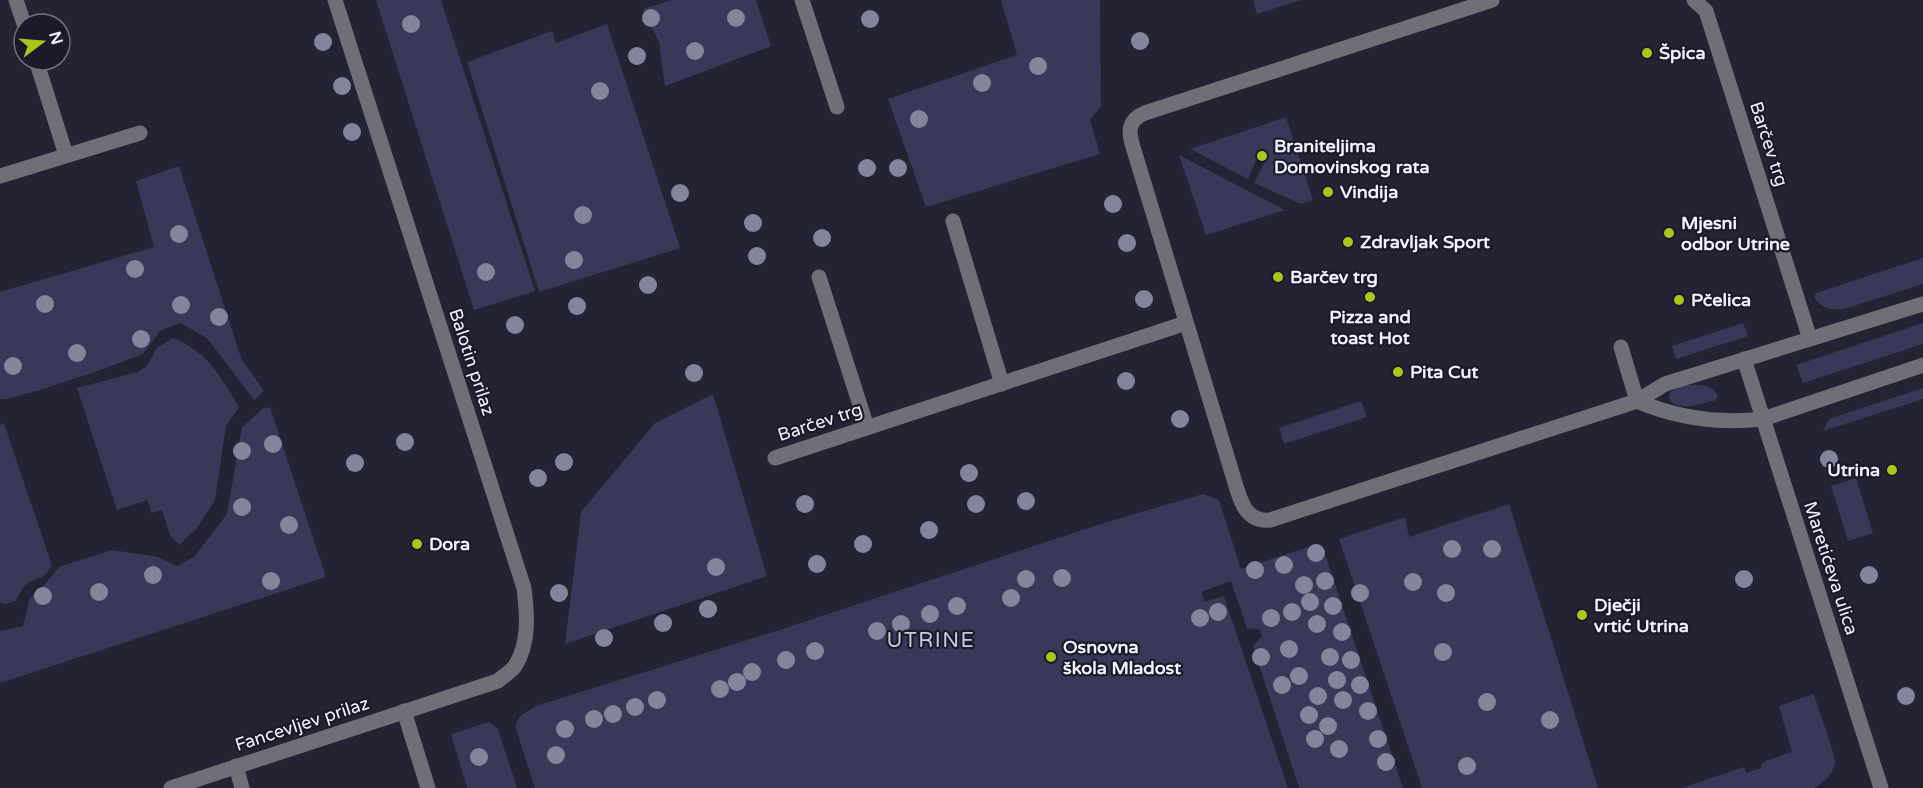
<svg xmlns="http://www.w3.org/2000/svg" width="1923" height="788" viewBox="0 0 1923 788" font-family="'Varela Round',sans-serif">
	<rect width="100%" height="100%" fill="#232334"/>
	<path fill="#393858" d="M 376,0 L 441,0 L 535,291 L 474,310 Z
		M 672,0 L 756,0 L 771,46 L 665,86 L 659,42 L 643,9 Z
		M 1001,0 L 1100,0 L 1101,106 L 1090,120 L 1100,154 L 926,207 L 888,99 L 1017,55 Z
		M 1253,0 L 1301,0 L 1257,14 Z
		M 607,24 L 680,248 L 539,292 L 467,62 L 552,31 L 556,43 Z
		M 1286,117 L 1313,200 L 1301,204 L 1254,183 L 1268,155 L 1260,151 L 1248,179 L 1190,149 Z
		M 1179,155 L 1285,210 L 1206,235 Z
		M 179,166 L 241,358 L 264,391 L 254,400 L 207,338 L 180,323 L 160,331 L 143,354 L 95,372 L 40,390 L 7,399 L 0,399 L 0,292 L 154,247 L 136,181 Z
		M 1923,258 L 1923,284 L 1844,309 C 1832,311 1821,308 1814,297 L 1816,293 Z
		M 1743,323 L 1748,336 L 1676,359 L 1672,346 Z
		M 1923,323 L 1923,344 L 1803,383 L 1796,365 Z
		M 173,338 C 208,352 220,376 239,407 L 226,426 L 215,500 L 197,528 L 179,545 L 170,535 L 162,510 L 152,513 L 147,500 L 117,510 L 77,388 L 138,372 L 147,366 L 156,349 Z
		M 1685,385 C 1698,385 1712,383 1718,396 L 1716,400 C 1702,404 1682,411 1670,401 L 1669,394 L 1675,389 Z
		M 1923,388 L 1923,399 L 1823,431 L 1828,421 L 1832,418 Z
		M 713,394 L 767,576 L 565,644 L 581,512 L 655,423 Z
		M 1361,401 L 1367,417 L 1284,444 L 1279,428 Z
		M 270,407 L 326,577 L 0,683 L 0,631 L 23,626 L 30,598 L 45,584 L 59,567 L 112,550 L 158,557 L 177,566 L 194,557 L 227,514 L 242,427 L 262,409 Z
		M 4,423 L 52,566 L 43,577 C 26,581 23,586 16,601 L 5,604 L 0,602 L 0,425 Z
		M 1856,478 L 1873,533 L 1848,541 L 1831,486 Z
		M 1203,494 L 1219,500 L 1241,569 L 1317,544 L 1320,545 L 1323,548 L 1403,788 L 1299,788 L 1253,646 L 1262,637 L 1260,629 L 1247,628 L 1231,581 L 1201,592 L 1205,602 L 1224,596 L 1288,788 L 535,788 L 515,726 L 520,716 L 536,706 L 770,633 L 1107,522 Z
		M 1509,504 L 1598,788 L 1422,788 L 1339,539 L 1405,517 L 1409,537 Z
		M 1814,694 C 1817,706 1836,755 1835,763 C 1833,775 1824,782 1814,788 L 1681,788 L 1744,767 L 1746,773 L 1761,768 L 1761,764 L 1766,761 L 1792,752 L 1779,706 Z
		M 489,722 L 498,729 L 517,788 L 467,788 L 451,734 Z"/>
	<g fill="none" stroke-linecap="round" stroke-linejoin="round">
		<path stroke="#6f6f78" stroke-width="15" d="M 16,0 L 24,24
			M 36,60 L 66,155
			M 953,221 L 1002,384
			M 819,277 L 867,427
			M 1621,347 L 1637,401
			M 404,711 L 428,788
			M 236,766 L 242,788"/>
		<path stroke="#6f6f78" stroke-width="15" d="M 802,0 L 837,107
			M 1492,0 L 1145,113 C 1128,120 1128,131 1133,147 L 1233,476 C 1239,496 1244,523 1270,520 L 1637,401 L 1665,384 L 1923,304
			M 1694,0 L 1706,11 L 1810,339
			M 0,176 L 140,133
			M 1744,359 L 1881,788
			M 1637,401 C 1677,418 1720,424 1763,419 L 1923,365
			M 775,458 L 1186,323
			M 171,788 L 498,681 C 503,676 511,672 515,666 C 530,643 527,613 524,588 L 335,0"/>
	</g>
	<g fill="#84849c">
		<circle cx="651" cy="18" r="9"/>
		<circle cx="736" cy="18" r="9"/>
		<circle cx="870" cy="19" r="9"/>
		<circle cx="411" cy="24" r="9"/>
		<circle cx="1140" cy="41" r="9"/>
		<circle cx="323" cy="42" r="9"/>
		<circle cx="695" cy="51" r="9"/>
		<circle cx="637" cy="56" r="9"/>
		<circle cx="1038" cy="66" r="9"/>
		<circle cx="982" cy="83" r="9"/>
		<circle cx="342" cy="86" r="9"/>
		<circle cx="600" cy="91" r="9"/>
		<circle cx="919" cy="119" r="9"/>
		<circle cx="352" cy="132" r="9"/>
		<circle cx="867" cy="168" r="9"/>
		<circle cx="898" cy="168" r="9"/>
		<circle cx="680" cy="193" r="9"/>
		<circle cx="1113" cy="204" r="9"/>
		<circle cx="583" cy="215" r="9"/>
		<circle cx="753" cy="223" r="9"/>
		<circle cx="179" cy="234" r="9"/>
		<circle cx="822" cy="238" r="9"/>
		<circle cx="1127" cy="243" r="9"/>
		<circle cx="757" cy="256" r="9"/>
		<circle cx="574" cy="260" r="9"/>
		<circle cx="135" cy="269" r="9"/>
		<circle cx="486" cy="272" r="9"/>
		<circle cx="648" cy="285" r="9"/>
		<circle cx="1144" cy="299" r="9"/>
		<circle cx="45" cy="304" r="9"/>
		<circle cx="181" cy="305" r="9"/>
		<circle cx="577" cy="306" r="9"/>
		<circle cx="219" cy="317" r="9"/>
		<circle cx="515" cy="325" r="9"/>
		<circle cx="141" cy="339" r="9"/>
		<circle cx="77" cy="353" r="9"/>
		<circle cx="13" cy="366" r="9"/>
		<circle cx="694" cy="373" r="9"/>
		<circle cx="1126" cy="381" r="9"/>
		<circle cx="1180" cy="419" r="9"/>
		<circle cx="405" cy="442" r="9"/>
		<circle cx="273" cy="444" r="9"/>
		<circle cx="242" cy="451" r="9"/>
		<circle cx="1829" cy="459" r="9"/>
		<circle cx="564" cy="462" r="9"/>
		<circle cx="355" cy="463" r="9"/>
		<circle cx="969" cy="473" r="9"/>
		<circle cx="538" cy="478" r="9"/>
		<circle cx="1026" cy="501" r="9"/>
		<circle cx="805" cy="504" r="9"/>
		<circle cx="976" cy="504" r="9"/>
		<circle cx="242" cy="507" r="9"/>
		<circle cx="289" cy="525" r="9"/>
		<circle cx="929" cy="530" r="9"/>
		<circle cx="863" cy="544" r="9"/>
		<circle cx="1452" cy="549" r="9"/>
		<circle cx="1492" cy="549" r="9"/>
		<circle cx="1316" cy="553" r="9"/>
		<circle cx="817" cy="564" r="9"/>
		<circle cx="1284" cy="565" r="9"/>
		<circle cx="716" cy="567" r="9"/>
		<circle cx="1255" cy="570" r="9"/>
		<circle cx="153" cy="575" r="9"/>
		<circle cx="1869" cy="575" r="9"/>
		<circle cx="1062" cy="578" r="9"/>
		<circle cx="1026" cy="579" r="9"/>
		<circle cx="1744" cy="579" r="9"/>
		<circle cx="271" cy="581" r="9"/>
		<circle cx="1325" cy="581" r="9"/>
		<circle cx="1413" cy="582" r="9"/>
		<circle cx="1304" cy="585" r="9"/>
		<circle cx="99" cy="592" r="9"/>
		<circle cx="559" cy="593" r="9"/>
		<circle cx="1360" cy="593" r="9"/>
		<circle cx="1446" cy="593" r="9"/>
		<circle cx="43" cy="596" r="9"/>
		<circle cx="1011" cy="598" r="9"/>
		<circle cx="1310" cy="602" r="9"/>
		<circle cx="957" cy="606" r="9"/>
		<circle cx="1333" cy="606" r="9"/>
		<circle cx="708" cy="609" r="9"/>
		<circle cx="1218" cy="612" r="9"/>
		<circle cx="1292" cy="612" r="9"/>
		<circle cx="930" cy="614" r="9"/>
		<circle cx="1200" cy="618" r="9"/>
		<circle cx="1271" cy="618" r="9"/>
		<circle cx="663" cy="623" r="9"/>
		<circle cx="901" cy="624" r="9"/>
		<circle cx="1317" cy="624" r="9"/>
		<circle cx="877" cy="631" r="9"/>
		<circle cx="1342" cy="632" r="9"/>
		<circle cx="604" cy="638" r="9"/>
		<circle cx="1289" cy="649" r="9"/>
		<circle cx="815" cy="651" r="9"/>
		<circle cx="1443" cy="652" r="9"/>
		<circle cx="1261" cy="657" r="9"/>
		<circle cx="1330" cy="657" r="9"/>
		<circle cx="786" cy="660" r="9"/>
		<circle cx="1351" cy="660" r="9"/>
		<circle cx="752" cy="672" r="9"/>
		<circle cx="1299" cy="676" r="9"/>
		<circle cx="1337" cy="680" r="9"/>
		<circle cx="737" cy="682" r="9"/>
		<circle cx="1282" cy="685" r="9"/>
		<circle cx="1360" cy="685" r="9"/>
		<circle cx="720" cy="689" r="9"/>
		<circle cx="1318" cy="696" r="9"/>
		<circle cx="1906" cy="696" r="9"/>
		<circle cx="657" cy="700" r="9"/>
		<circle cx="1343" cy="700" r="9"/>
		<circle cx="1487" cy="702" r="9"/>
		<circle cx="635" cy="707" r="9"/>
		<circle cx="1368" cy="711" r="9"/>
		<circle cx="613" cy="714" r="9"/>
		<circle cx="1309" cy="715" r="9"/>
		<circle cx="594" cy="719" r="9"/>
		<circle cx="1550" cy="720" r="9"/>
		<circle cx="1328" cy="726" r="9"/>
		<circle cx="565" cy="729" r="9"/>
		<circle cx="1315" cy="739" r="9"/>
		<circle cx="1378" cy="739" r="9"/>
		<circle cx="1339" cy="749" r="9"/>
		<circle cx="556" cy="755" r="9"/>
		<circle cx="479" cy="757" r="9"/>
		<circle cx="1386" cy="762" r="9"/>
		<circle cx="1467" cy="766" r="9"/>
	</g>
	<g fill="#a9c71a" stroke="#1a1a2a" stroke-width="2">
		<circle cx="1647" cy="53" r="6"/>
		<circle cx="1262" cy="156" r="6"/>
		<circle cx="1328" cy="192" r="6"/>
		<circle cx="1669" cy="233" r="6"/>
		<circle cx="1348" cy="242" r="6"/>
		<circle cx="1278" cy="277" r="6"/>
		<circle cx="1370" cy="297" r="6"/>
		<circle cx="1679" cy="300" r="6"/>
		<circle cx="1398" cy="372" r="6"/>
		<circle cx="1892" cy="470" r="6"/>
		<circle cx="417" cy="544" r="6"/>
		<circle cx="1582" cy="615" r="6"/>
		<circle cx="1051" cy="657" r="6"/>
	</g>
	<g text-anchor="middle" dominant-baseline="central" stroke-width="4.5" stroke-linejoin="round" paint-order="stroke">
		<g font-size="18" font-weight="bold" fill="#f2f2fe" stroke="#1a1a2a" text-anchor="start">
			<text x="1659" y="53">Špica</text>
			<text x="1274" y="146">Braniteljima<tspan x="1274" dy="21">Domovinskog rata</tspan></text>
			<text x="1340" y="192">Vindija</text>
			<text x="1681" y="223">Mjesni<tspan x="1681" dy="21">odbor Utrine</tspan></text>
			<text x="1360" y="242">Zdravljak Sport</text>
			<text x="1290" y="277">Barčev trg</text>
			<text x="1691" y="300">Pčelica</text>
			<text x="1370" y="317" text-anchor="middle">Pizza and<tspan x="1370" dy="21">toast Hot</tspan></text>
			<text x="1410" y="372">Pita Cut</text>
			<text x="1880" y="470" text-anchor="end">Utrina</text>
			<text x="429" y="544">Dora</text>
			<text x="1594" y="605">Dječji<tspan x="1594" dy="21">vrtić Utrina</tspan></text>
			<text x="1063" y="647">Osnovna<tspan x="1063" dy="21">škola Mladost</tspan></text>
		</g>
		<g font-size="18" fill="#f2f2fe" stroke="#1a1a2a">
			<text transform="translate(1769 144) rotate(72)">Barčev trg</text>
			<text transform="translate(472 362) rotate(72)">Balotin prilaz</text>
			<text transform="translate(820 422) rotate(-18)">Barčev trg</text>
			<text transform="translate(1831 568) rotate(72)">Maretićeva ulica</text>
			<text transform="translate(302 724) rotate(-18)">Fancevljev prilaz</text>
		</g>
		<g font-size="21" letter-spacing="1.5" fill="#c8c8df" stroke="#1a1a2a">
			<text x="931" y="640">UTRINE</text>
		</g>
	</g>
	<g transform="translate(42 42) rotate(74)"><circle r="28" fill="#1a1a2a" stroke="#70707f" stroke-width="1.5"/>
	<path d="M0-4.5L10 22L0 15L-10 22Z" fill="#a9c71a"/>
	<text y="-9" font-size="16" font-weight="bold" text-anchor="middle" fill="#f2f2fe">N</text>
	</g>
</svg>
